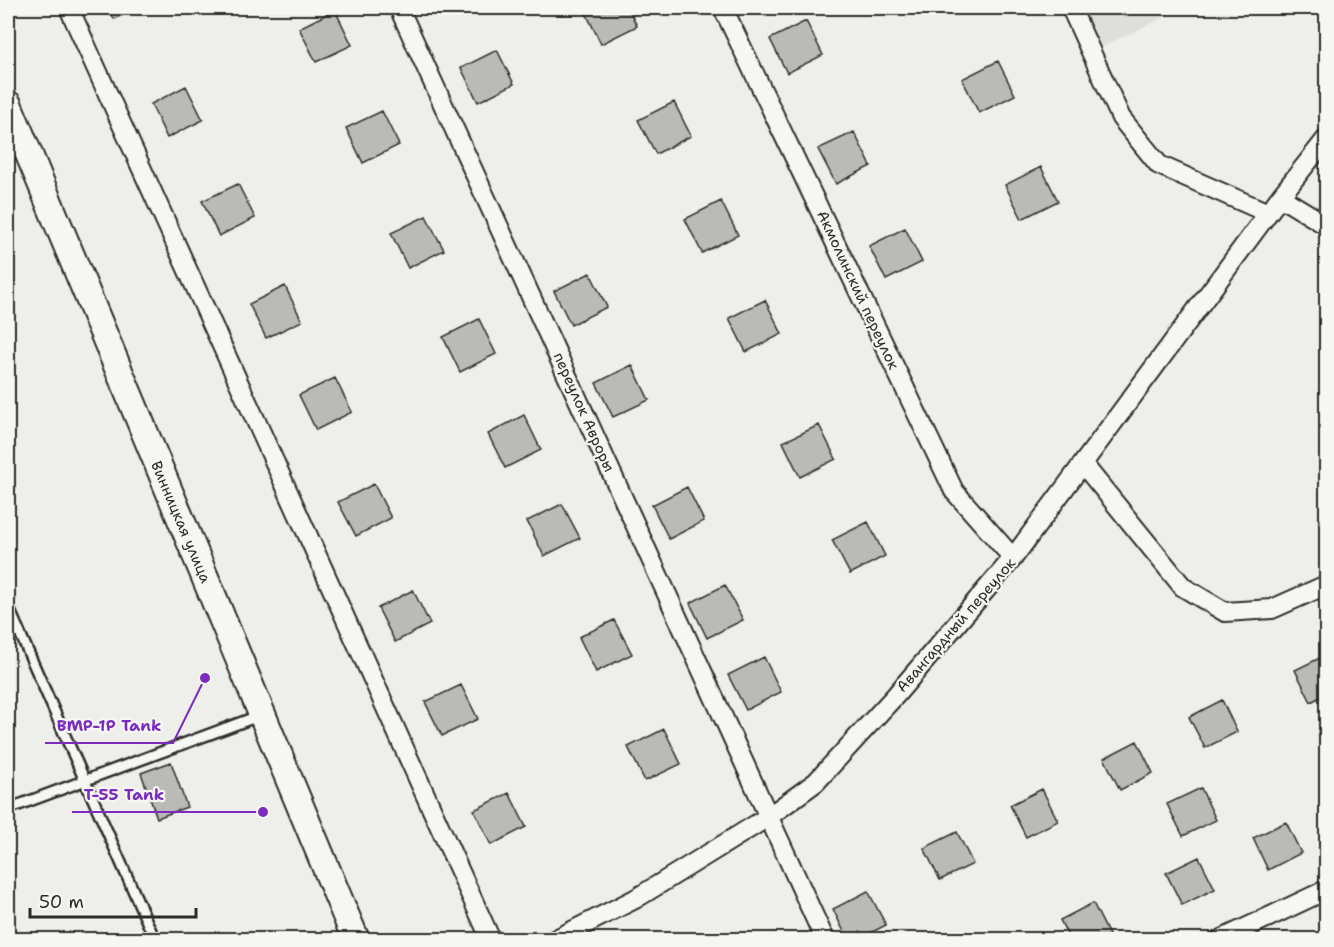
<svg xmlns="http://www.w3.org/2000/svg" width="1334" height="947" viewBox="0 0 1334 947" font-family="'Shantell Sans',sans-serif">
	<rect width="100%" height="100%" fill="#eeeeea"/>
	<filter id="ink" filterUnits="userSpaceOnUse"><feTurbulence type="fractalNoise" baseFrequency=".0167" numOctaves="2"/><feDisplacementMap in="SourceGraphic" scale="12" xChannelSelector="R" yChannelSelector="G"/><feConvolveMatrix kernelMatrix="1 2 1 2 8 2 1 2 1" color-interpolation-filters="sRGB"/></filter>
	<g filter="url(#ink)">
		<path fill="#dededb" d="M 1079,8 L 1183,8 L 1098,49 Z"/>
		<path fill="#babab7" stroke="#2b2b2b" stroke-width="1.5" d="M 108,8 L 137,8 L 114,19 Z
			M 588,8 L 628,8 L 637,26 L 601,44 L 584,9 Z
			M 335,10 L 352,45 L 316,62 L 299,28 Z
			M 806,21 L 823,55 L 787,73 L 770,39 Z
			M 497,50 L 514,84 L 478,102 L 461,68 Z
			M 998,61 L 1015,95 L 979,113 L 962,79 Z
			M 186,86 L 203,120 L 167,138 L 151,104 Z
			M 674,102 L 691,136 L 656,154 L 638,120 Z
			M 382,111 L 399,145 L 363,163 L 346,128 Z
			M 854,132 L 871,166 L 836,184 L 818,149 Z
			M 1041,167 L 1058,201 L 1022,219 L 1005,185 Z
			M 238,184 L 255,218 L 219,236 L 202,201 Z
			M 721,201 L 738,235 L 702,253 L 685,219 Z
			M 426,216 L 444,250 L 408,268 L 391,233 Z
			M 905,228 L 922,262 L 886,280 L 869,246 Z
			M 590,273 L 607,307 L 571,325 L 554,291 Z
			M 285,286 L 302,321 L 266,338 L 249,304 Z
			M 765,300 L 782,334 L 746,352 L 729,318 Z
			M 479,319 L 496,354 L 460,372 L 443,337 Z
			M 632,365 L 649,400 L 613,417 L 596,383 Z
			M 335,378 L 352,412 L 316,430 L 299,395 Z
			M 524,415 L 541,450 L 505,468 L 488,434 Z
			M 819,425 L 836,459 L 800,477 L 783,442 Z
			M 374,484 L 391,518 L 356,536 L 338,502 Z
			M 687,487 L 704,521 L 669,539 L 652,505 Z
			M 562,504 L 580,538 L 544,556 L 527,521 Z
			M 868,522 L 885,556 L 850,574 L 832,540 Z
			M 725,585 L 743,620 L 707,638 L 690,603 Z
			M 413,590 L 430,624 L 395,642 L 378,608 Z
			M 614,620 L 632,654 L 596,672 L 579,637 Z
			M 1326,655 L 1326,694 L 1311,702 L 1295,670 Z
			M 764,657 L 781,692 L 746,710 L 728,675 Z
			M 461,685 L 478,719 L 442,736 L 425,702 Z
			M 1222,700 L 1237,732 L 1205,748 L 1189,717 Z
			M 664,729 L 681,764 L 645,781 L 628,747 Z
			M 1137,741 L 1153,773 L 1120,790 L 1104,758 Z
			M 171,762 L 187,807 L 157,818 L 141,773 Z
			M 1201,788 L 1216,820 L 1183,836 L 1167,804 Z
			M 1042,789 L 1058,821 L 1026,837 L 1010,805 Z
			M 509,793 L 526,827 L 491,845 L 474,810 Z
			M 1286,822 L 1301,853 L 1268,870 L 1253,838 Z
			M 957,832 L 973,864 L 940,880 L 924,848 Z
			M 1199,857 L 1215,889 L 1182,905 L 1166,873 Z
			M 868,891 L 886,925 L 857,940 L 848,940 L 833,909 Z
			M 1093,903 L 1109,935 L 1100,940 L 1070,940 L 1060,920 Z"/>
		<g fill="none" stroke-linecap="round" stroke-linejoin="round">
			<g stroke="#2b2b2b" stroke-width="14">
				<path id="lane" d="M 8,606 L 155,940
					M 8,809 L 261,715"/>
			</g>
			<g stroke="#2b2b2b" stroke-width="22">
				<path id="street" d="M 69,8 L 491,940
					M 399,8 L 825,940
					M 723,8 L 954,491 L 1013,558
					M 1071,8 L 1121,118 L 1159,165 L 1268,213
					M 1280,197 L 1326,225
					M 1083,464 L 1183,587 L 1225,612 L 1272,609 L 1326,585
					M 554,940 L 635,899 L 768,817 L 816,782 L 895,696 L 1013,558 L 1280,197 L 1326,139
					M 1220,940 L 1326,890"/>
			</g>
			<g stroke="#2b2b2b" stroke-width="30">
				<path id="secondary" d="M 8,104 L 356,940"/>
			</g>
			<use href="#lane" stroke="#f6f6f2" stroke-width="9"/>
			<use href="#street" stroke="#f6f6f2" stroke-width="18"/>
			<use href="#secondary" stroke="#f6f6f2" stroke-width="26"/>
		</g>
	</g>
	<g text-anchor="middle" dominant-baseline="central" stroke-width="4.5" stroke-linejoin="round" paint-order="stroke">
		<g font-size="15" fill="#2b2b2b" stroke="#f6f6f2">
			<text transform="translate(858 290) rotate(65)">Акмолинский переулок</text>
			<text transform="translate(584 412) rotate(66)">переулок Авроры</text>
			<text transform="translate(181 522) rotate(67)">Винницкая улица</text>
			<text transform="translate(956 625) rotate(-49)">Авангардный переулок</text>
		</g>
	</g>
	<path fill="none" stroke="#7b2cbf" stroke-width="2" d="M205 678L173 743H45M263 812L177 812H72"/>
	<g fill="#7b2cbf" stroke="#f6f6f2" stroke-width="2">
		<circle cx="205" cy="678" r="6"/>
		<circle cx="263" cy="812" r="6"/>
	</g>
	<g font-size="16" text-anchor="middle" font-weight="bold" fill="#7b2cbf" stroke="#f6f6f2" stroke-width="4.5" stroke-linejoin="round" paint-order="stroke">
		<text x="109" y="731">BMP-1P Tank</text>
		<text x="124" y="800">T-55 Tank</text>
	</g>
	<rect width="1334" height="947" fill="none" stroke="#f6f6f2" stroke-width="30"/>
	<rect x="15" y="15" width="1304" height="917" fill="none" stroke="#2b2b2b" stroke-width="2" filter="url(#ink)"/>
	<path d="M30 908v9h166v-9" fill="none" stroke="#2b2b2b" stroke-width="3"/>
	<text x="39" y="908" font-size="18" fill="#2b2b2b" stroke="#f6f6f2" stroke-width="4.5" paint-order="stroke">50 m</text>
</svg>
